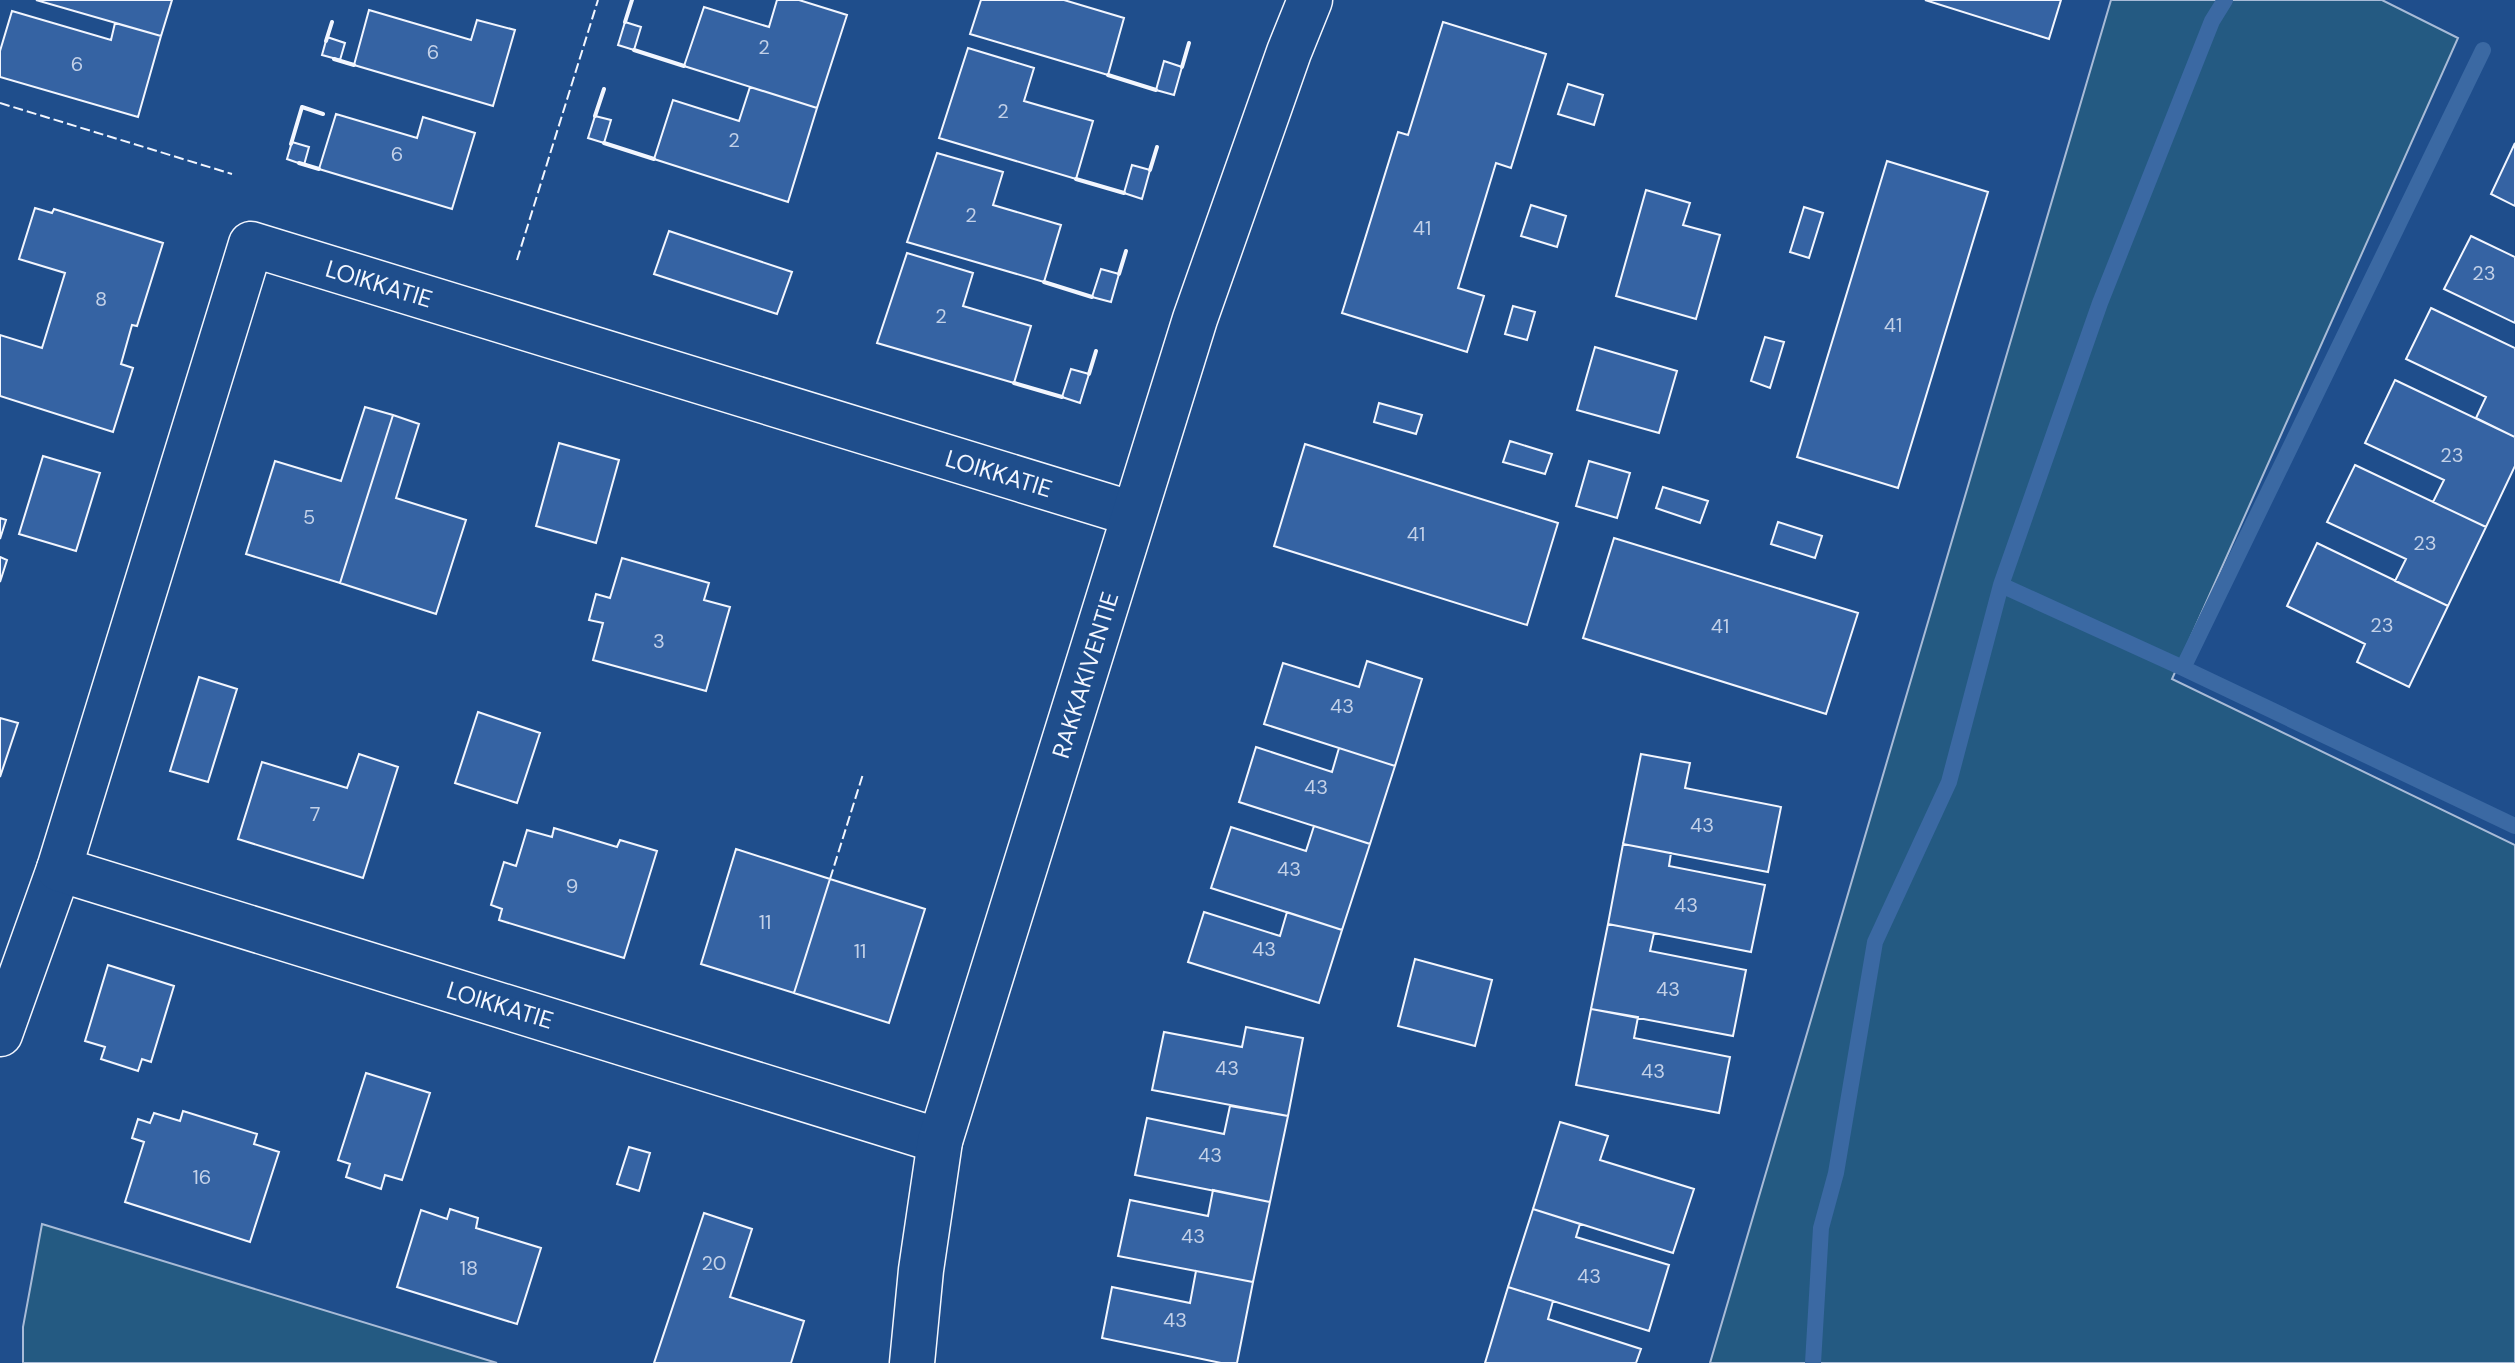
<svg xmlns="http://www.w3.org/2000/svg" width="2515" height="1363" viewBox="0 0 2515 1363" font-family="'DM Sans',sans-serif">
	<rect width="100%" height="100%" fill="#1f4e8c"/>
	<path fill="#245a82" stroke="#a8bbd7" stroke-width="2" d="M 2111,0 L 2382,0 L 2458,38 L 2172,679 L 2515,845 L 2515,1363 L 1710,1363 Z
		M 42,1224 L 497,1363 L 23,1363 L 23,1327 Z"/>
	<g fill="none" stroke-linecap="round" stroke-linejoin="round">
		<path stroke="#3b69a3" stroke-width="16" d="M 2001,585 L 2183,668 L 2515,826
			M 2183,668 L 2483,50
			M 1813,1363 L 1821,1228 L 1836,1173 L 1875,942 L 1949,782 L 2001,585 L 2100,303 L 2212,21 L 2225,0"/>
	</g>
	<path fill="#3563a3" stroke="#f2f6ff" stroke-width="2" d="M 36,0 L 172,0 L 161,36 Z
		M 777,0 L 799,0 L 847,15 L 817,108 L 684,66 L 704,7 L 769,27 Z
		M 981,0 L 1064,0 L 1124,18 L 1108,75 L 970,34 Z
		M 1925,0 L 2061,0 L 2049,39 Z
		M 369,10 L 471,40 L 477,20 L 515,30 L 493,106 L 354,65 Z
		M 12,11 L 111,40 L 115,23 L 161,36 L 138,117 L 0,77 L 0,51 Z
		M 625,22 L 641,27 L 634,50 L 618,45 Z
		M 1443,22 L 1546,54 L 1511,168 L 1496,163 L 1458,288 L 1484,296 L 1467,352 L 1342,313 L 1398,132 L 1408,135 Z
		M 327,37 L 345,43 L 340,60 L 322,55 Z
		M 968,48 L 1034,68 L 1024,101 L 1093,121 L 1076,179 L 939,138 Z
		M 1164,61 L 1182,67 L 1174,95 L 1156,90 Z
		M 1568,84 L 1603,95 L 1594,125 L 1558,114 Z
		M 750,87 L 817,108 L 788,202 L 654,159 L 673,100 L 739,121 Z
		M 336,114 L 417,138 L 423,117 L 475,133 L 452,209 L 319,169 Z
		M 595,116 L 611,120 L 604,143 L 588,138 Z
		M 292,142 L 309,147 L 304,165 L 287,159 Z
		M 2515,143 L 2515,206 L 2491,194 Z
		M 937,153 L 1003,172 L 993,205 L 1061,225 L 1044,282 L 907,242 Z
		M 1887,161 L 1988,192 L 1898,488 L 1797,457 Z
		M 1132,165 L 1150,170 L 1142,199 L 1124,193 Z
		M 1646,190 L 1690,203 L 1683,225 L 1720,235 L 1696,319 L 1616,296 Z
		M 1531,205 L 1566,216 L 1557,247 L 1521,236 Z
		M 1804,207 L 1823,213 L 1809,258 L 1790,252 Z
		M 35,208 L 52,213 L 54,209 L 163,243 L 137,326 L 132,325 L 121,364 L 133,368 L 113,432 L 0,396 L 0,335 L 42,348 L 65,273 L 19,259 Z
		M 669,231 L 792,272 L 777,314 L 654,274 Z
		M 2471,236 L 2515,257 L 2515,323 L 2444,289 Z
		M 907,253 L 973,273 L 963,306 L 1031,326 L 1014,383 L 877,343 Z
		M 1101,269 L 1119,274 L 1111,302 L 1092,297 Z
		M 1513,306 L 1535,312 L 1527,340 L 1505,334 Z
		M 2431,308 L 2515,348 L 2515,437 L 2476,418 L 2486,397 L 2406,359 Z
		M 1765,337 L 1784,342 L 1770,388 L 1751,381 Z
		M 1595,347 L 1677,371 L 1659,433 L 1577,410 Z
		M 1071,369 L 1089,374 L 1080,403 L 1062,397 Z
		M 2395,380 L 2515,437 L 2515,466 L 2486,527 L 2433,502 L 2444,480 L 2365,443 Z
		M 1379,403 L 1422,415 L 1416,434 L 1374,422 Z
		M 365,407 L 393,415 L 340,583 L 246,554 L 275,461 L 341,481 Z
		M 393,415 L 419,424 L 396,498 L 466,520 L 436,614 L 340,583 Z
		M 1510,441 L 1552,454 L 1545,474 L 1503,462 Z
		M 559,443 L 619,460 L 596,543 L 536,526 Z
		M 1305,444 L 1558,523 L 1527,625 L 1274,546 Z
		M 43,456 L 100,473 L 76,551 L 19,534 Z
		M 1589,461 L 1630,473 L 1617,518 L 1576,506 Z
		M 2355,465 L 2486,527 L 2448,606 L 2395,581 L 2406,559 L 2327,522 Z
		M 1663,487 L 1708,501 L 1700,523 L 1656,508 Z
		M 0,518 L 6,520 L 0,539 Z
		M 1778,522 L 1822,536 L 1815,558 L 1771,544 Z
		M 1614,538 L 1858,613 L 1826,714 L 1583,638 Z
		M 2317,543 L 2448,606 L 2409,687 L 2357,662 L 2365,644 L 2287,606 Z
		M 0,557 L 7,560 L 0,582 Z
		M 622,558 L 709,583 L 704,600 L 730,607 L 706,691 L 593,660 L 603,623 L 589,620 L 596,594 L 610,598 Z
		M 1367,661 L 1422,679 L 1395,766 L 1264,724 L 1283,663 L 1359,687 Z
		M 199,677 L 237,689 L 208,782 L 170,771 Z
		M 478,712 L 540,733 L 517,803 L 455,783 Z
		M 0,718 L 18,723 L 0,777 Z
		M 1256,747 L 1332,772 L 1339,748 L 1395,766 L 1370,844 L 1239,802 Z
		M 359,754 L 398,767 L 363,878 L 238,839 L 262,762 L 347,788 Z
		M 1641,754 L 1690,763 L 1685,788 L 1781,807 L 1768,872 L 1623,844 Z
		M 1314,826 L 1370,844 L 1342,930 L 1211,888 L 1231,827 L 1306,851 Z
		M 554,828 L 617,847 L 620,840 L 657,851 L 624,958 L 499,920 L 502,909 L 491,905 L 504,862 L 516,866 L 527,830 L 552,837 Z
		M 1623,844 L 1671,853 L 1669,866 L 1765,885 L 1751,952 L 1608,924 Z
		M 736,849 L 830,879 L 794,993 L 701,964 Z
		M 830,879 L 925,909 L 889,1023 L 794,993 Z
		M 1204,912 L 1280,936 L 1287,912 L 1342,930 L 1319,1003 L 1188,962 Z
		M 1608,924 L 1654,933 L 1650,951 L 1746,970 L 1733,1036 L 1591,1009 Z
		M 1415,959 L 1492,980 L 1475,1046 L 1398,1026 Z
		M 108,965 L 174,986 L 151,1062 L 142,1059 L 138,1071 L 101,1059 L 105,1047 L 85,1041 Z
		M 1591,1009 L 1638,1017 L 1634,1038 L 1730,1057 L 1719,1113 L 1576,1085 Z
		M 1246,1027 L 1303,1038 L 1288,1116 L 1152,1090 L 1164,1032 L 1242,1047 Z
		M 366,1073 L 430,1093 L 402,1180 L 385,1175 L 381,1189 L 346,1177 L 350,1164 L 338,1160 Z
		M 1230,1106 L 1288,1116 L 1270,1202 L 1135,1175 L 1147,1118 L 1224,1134 Z
		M 183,1111 L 257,1134 L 254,1144 L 279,1152 L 250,1242 L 125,1202 L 144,1142 L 132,1138 L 138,1119 L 150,1123 L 154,1113 L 180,1121 Z
		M 1560,1122 L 1608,1136 L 1600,1160 L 1694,1189 L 1673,1253 L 1533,1209 Z
		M 629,1147 L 650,1153 L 639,1191 L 617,1184 Z
		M 1213,1190 L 1270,1202 L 1253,1282 L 1118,1256 L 1130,1200 L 1208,1216 Z
		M 450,1209 L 478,1218 L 476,1228 L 541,1248 L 517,1324 L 397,1287 L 421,1210 L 447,1219 Z
		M 1533,1209 L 1580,1224 L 1576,1237 L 1669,1265 L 1649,1331 L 1508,1287 Z
		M 704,1213 L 752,1229 L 730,1297 L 804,1321 L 791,1363 L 654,1363 Z
		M 1196,1271 L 1253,1282 L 1237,1363 L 1221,1363 L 1102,1338 L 1112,1287 L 1190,1303 Z
		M 1508,1287 L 1553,1301 L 1548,1319 L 1641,1349 L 1636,1363 L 1485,1363 Z"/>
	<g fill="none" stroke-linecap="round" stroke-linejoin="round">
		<g stroke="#f2f6ff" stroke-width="47">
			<g id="minor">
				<path d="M 0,1034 L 59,869"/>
				<path id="s1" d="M 940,1141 L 59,869 L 251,244 L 1133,514"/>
				<path id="s2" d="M 912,1363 L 921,1270 L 940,1141 L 1195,319 L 1289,52 L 1310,0"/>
			</g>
		</g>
		<use href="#minor" stroke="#1f4e8c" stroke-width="44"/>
		<path stroke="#f2f6ff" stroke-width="2" stroke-dasharray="10 4" stroke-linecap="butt" d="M 0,103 L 232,174
			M 517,260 L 598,0
			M 830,879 L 863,774"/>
		<path stroke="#f2f6ff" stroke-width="4" d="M 625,22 L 632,0
			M 326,41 L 332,22
			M 634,50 L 684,66
			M 334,59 L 354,65
			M 1182,67 L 1189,43
			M 1108,75 L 1156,90
			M 595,116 L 604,89
			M 604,143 L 654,159
			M 291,144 L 302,107 L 323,114
			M 299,163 L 319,169
			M 1150,170 L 1157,147
			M 1076,179 L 1124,193
			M 1119,274 L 1126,251
			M 1044,282 L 1092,297
			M 1089,374 L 1096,351
			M 1014,383 L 1062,397"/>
	</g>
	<g text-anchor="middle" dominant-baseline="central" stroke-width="6" stroke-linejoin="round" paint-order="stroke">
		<g font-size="20" fill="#c3d1e8">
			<text x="764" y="47">2</text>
			<text x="433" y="52">6</text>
			<text x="77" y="64">6</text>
			<text x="1003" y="111">2</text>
			<text x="734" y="140">2</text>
			<text x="397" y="154">6</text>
			<text x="971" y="215">2</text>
			<text x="1422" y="228">41</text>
			<text x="2484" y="273">23</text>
			<text x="101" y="299">8</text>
			<text x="941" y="316">2</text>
			<text x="1893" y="325">41</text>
			<text x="2452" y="455">23</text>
			<text x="309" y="517">5</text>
			<text x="1416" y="534">41</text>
			<text x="2425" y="543">23</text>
			<text x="2382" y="625">23</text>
			<text x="1720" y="626">41</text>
			<text x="659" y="641">3</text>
			<text x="1342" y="706">43</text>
			<text x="1316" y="787">43</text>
			<text x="315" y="814">7</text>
			<text x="1702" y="825">43</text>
			<text x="1289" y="869">43</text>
			<text x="572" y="886">9</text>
			<text x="1686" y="905">43</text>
			<text x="765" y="922">11</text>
			<text x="1264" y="949">43</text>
			<text x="860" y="951">11</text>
			<text x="1668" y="989">43</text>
			<text x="1227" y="1068">43</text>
			<text x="1653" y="1071">43</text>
			<text x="1210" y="1155">43</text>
			<text x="202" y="1177">16</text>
			<text x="1193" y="1236">43</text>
			<text x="714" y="1263">20</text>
			<text x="469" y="1268">18</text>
			<text x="1589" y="1276">43</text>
			<text x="1175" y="1320">43</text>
		</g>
		<g font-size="24" fill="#f2f6ff" stroke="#1f4e8c">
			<text stroke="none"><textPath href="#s1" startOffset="1710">LOIKKATIE</textPath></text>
			<text stroke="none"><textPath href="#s1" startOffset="2358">LOIKKATIE</textPath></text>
			<text stroke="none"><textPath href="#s2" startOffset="712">RAKKAKIVENTIE</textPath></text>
			<text transform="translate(500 1005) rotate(17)">LOIKKATIE</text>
		</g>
	</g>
</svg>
